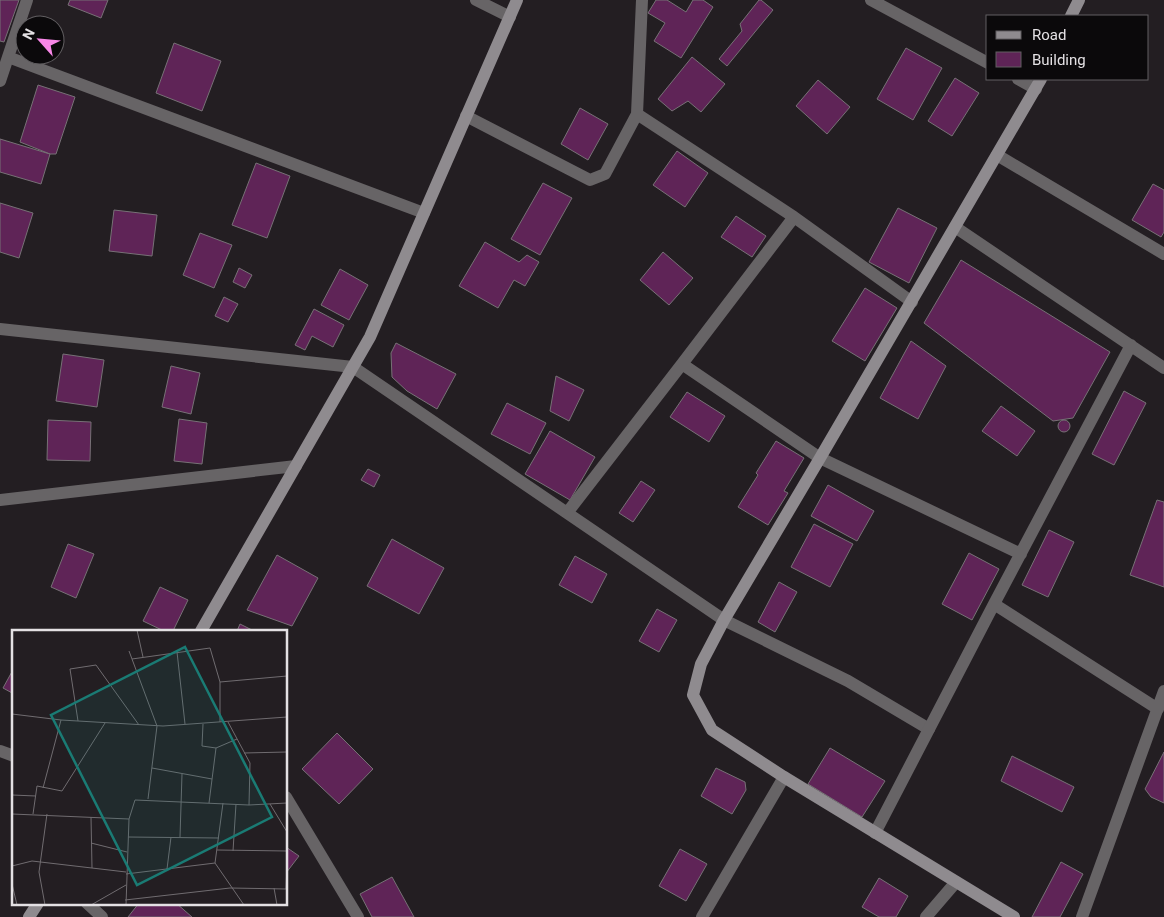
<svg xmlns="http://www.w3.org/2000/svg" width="1164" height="917" viewBox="0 0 1164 917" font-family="Roboto,sans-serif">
	<rect width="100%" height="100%" fill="#231e22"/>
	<path fill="#5f2457" stroke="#777176" d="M 0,0 L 19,0 L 4,42 L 0,41 Z
		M 70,0 L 108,0 L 101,18 L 68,5 Z
		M 656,0 L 667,0 L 686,12 L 693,0 L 703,0 L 713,7 L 681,58 L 654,41 L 665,23 L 648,13 Z
		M 759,0 L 761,0 L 773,10 L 727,66 L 719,59 L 742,31 L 740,24 Z
		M 174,43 L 221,61 L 202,111 L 156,93 Z
		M 906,48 L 942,68 L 913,120 L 877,99 Z
		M 692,57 L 725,84 L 701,112 L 688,101 L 672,111 L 658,99 Z
		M 955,78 L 979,93 L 952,136 L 928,121 Z
		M 818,80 L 850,107 L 827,134 L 796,106 Z
		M 38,85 L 75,97 L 56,154 L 50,154 L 20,142 Z
		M 580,108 L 608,124 L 588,160 L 561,144 Z
		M 0,139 L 50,154 L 41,184 L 0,172 Z
		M 677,151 L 708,173 L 685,207 L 653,185 Z
		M 256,163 L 290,176 L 267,238 L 232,225 Z
		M 543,183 L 572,198 L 540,255 L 511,239 Z
		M 1153,184 L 1164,190 L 1164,232 L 1161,237 L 1132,220 Z
		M 0,203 L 33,213 L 19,258 L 0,252 Z
		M 898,208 L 937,228 L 909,283 L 869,262 Z
		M 114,210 L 157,215 L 152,256 L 109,251 Z
		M 736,216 L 766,236 L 752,257 L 721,237 Z
		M 200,233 L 232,245 L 214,288 L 183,275 Z
		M 485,242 L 519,262 L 527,255 L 539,262 L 525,286 L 514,280 L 498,308 L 459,286 Z
		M 663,252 L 693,278 L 669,305 L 640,280 Z
		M 961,260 L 1110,352 L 1073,418 L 1053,421 L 924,323 Z
		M 239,268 L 252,275 L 245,288 L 233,282 Z
		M 340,269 L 368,285 L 349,320 L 321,305 Z
		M 865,288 L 897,308 L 865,361 L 832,341 Z
		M 224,297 L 238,304 L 228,322 L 215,316 Z
		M 314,309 L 344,325 L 333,347 L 312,336 L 305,350 L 295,345 Z
		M 911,341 L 946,366 L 918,419 L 880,398 Z
		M 396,343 L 456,374 L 437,409 L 407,391 L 392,377 L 391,353 Z
		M 63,354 L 104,360 L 97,407 L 56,401 Z
		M 171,366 L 200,373 L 191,414 L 162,407 Z
		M 556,376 L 584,390 L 569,421 L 550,411 Z
		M 1124,391 L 1146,403 L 1114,465 L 1092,454 Z
		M 687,392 L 725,416 L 709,442 L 670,417 Z
		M 507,403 L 546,423 L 530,454 L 491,434 Z
		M 1001,406 L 1035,431 L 1017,456 L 982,431 Z
		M 179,419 L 207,423 L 202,464 L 174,461 Z
		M1058 426a6 6 0 1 1 12 0a6 6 0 1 1-12 0Z
		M 48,420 L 91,422 L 90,461 L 47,460 Z
		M 550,431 L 595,457 L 570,500 L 525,474 Z
		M 776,441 L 804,458 L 784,491 L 788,493 L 768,525 L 738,507 L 758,475 L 756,473 Z
		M 368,469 L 380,475 L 374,487 L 361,480 Z
		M 641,481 L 655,490 L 633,522 L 619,513 Z
		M 828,485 L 874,511 L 857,541 L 811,516 Z
		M 1157,500 L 1164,502 L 1164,587 L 1130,575 Z
		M 814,524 L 853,544 L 830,587 L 791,567 Z
		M 1049,530 L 1074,542 L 1048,597 L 1022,585 Z
		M 392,539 L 444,568 L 419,614 L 367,586 Z
		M 68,544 L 94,554 L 76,598 L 51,587 Z
		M 969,553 L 999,569 L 972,620 L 942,604 Z
		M 277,555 L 318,578 L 292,626 L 247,610 Z
		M 575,556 L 607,574 L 592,603 L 559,585 Z
		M 779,582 L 797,592 L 775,632 L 758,622 Z
		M 160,587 L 188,600 L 173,631 L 164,631 L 143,621 Z
		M 657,609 L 677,620 L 659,652 L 639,641 Z
		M 240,624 L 254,631 L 237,631 Z
		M 14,668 L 14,694 L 3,688 Z
		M 337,733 L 373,769 L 339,804 L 302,769 Z
		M 830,748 L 885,781 L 862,817 L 808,784 Z
		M 1164,752 L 1164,803 L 1151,797 L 1145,789 Z
		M 1012,756 L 1074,787 L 1062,812 L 1001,781 Z
		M 716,768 L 745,782 L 746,790 L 732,814 L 701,796 Z
		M 286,847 L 299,856 L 286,873 Z
		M 680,849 L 707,864 L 686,901 L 659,886 Z
		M 1061,862 L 1083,874 L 1060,917 L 1032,917 Z
		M 392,877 L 414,917 L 372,917 L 360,894 Z
		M 879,878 L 908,896 L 896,917 L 879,917 L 862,907 Z
		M 139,903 L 176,903 L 192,917 L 128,917 Z"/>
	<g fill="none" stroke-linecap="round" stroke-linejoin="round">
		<path stroke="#676466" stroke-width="12" d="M 724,620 L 848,681 L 929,729"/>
		<path stroke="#676466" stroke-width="12" d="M 476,0 L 510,17
			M 642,0 L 637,114 L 794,217 L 912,302
			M 871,0 L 988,63
			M 8,57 L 424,213
			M 1018,79 L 1036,89
			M 0,81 L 27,0
			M 466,116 L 590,180 L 605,174 L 637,114
			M 997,155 L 1164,254
			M 955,227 L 1164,368
			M 0,329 L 353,367 L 724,620
			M 682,364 L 820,458 L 1021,554
			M 0,500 L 296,466
			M 567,513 L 682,364 L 794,217
			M 994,604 L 1158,709
			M 0,751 L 14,756
			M 286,797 L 358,917
			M 875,833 L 994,604 L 1131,345
			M 87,903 L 102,917
			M 702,917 L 784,777
			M 926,917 L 956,882
			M 1082,917 L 1164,691"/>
		<path stroke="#8f8b8f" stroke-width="12" d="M 1071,16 L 1079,0
			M 201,631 L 370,337 L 517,0
			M 29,917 L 38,903
			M 1014,917 L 784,777 L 712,730 L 693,695 L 701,664 L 724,620 L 820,458 L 1041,79"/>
	</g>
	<g transform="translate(12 630)">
		<rect width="275" height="275" fill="#231e22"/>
		<path fill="none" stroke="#706c70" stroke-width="1" d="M 125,0 L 131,27M 117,21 L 145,96 L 136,169M 165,22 L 173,94M 120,29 L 198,18 L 208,52 L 208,92M 208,52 L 275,46M 0,84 L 49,90 L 151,96 L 275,87M 66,91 L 58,39 L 84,35 L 127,95M 216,92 L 238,133 L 237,175M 191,94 L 190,116 L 204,118M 232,123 L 275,122M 140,138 L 200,149M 31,158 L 49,90M 0,165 L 24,166M 197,173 L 204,118 L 225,109M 211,173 L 203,233 L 232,275M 258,174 L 275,202M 0,184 L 117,189M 21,184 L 25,156 L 50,161 L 93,93M 79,187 L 80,238M 116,207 L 207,208M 168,207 L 170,144M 79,213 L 115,222M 205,220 L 275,221M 221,221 L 224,174M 0,236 L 20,231 L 114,242M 155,239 L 159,207M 114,244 L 203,233M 0,254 L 5,275M 262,258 L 265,275M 274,259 L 275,234M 113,270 L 218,258 L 275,259M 33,275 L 27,242 L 35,184M 79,275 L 114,255M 114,275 L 117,189 L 123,170 L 237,175 L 275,173"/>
		<path fill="#1a7b74" fill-opacity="0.15" stroke="#1a7b74" stroke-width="2.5" d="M 173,17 L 260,187 L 125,255 L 39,85 Z"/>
		<rect width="275" height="275" fill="none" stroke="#e4e1e4" stroke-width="2.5"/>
	</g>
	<rect x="986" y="15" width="162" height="65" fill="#0b090b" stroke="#625f62"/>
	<rect x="996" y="31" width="25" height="8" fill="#8f8b8f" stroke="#625f62"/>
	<text x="1032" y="40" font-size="15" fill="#e4e1e4">Road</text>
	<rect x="996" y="52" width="25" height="15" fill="#5f2457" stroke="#625f62"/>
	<text x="1032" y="65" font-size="15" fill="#e4e1e4">Building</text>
	<g transform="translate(40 40) rotate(297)"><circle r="24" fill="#0b090b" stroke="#625f62"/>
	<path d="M0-4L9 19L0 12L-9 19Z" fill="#f987e8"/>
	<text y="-8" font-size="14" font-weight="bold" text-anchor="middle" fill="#e4e1e4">N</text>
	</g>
</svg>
